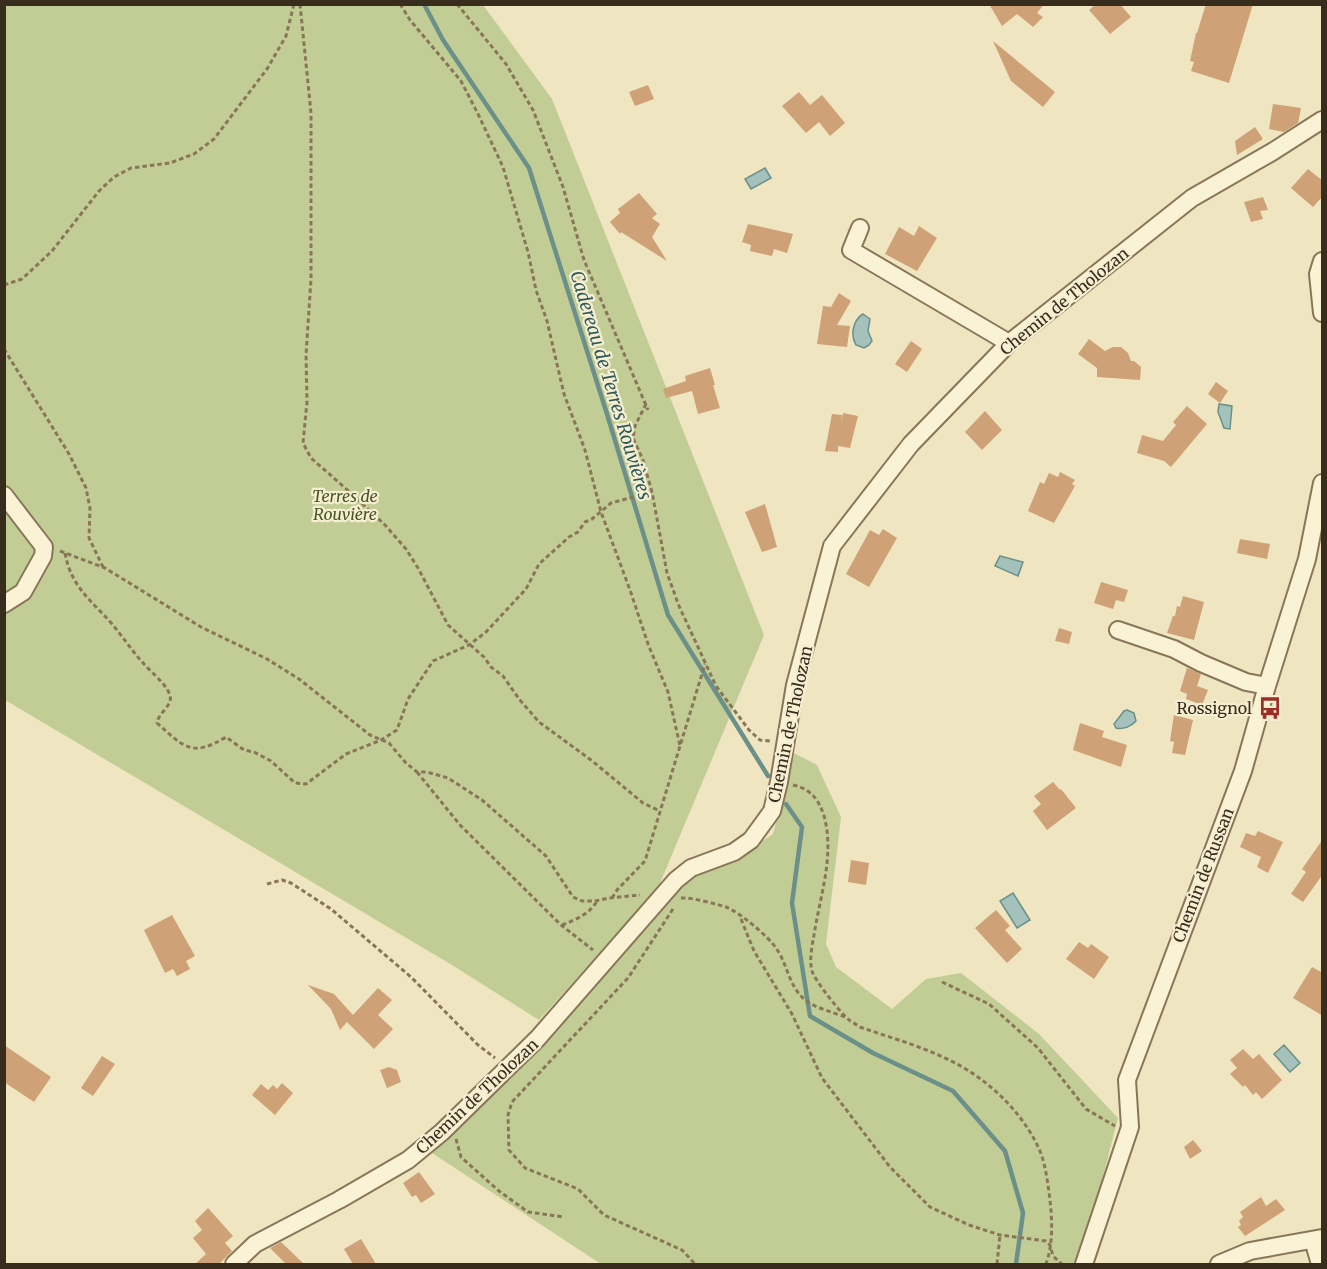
<svg xmlns="http://www.w3.org/2000/svg" width="1327" height="1269" viewBox="0 0 1327 1269" font-family="Merriweather,serif">
	<rect width="100%" height="100%" fill="#efe5c1"/>
	<path fill="#c2cd95" d="M 5,5 L 483,5 L 552,99 L 764,635 L 658,888 L 539,1020 L 452,965 L 5,700 Z
		M 794,753 L 817,765 L 841,817 L 826,944 L 836,967 L 892,1009 L 926,979 L 961,973 L 1039,1034 L 1118,1118 L 1089,1231 L 1075,1264 L 601,1264 L 432,1153 L 612,965 L 689,878 L 736,859 L 773,834 Z"/>
	<path fill="#a4c1bb" stroke="#6b9089" stroke-width="1.5" d="M 765,168 L 771,178 L 751,189 L 745,179 Z
		M 863,314 L 870,319 L 868,331 L 872,341 L 869,345 L 864,348 L 856,345 C 850,335 853,320 863,314 Z
		M 1219,404 L 1232,406 L 1230,429 L 1224,428 L 1218,412 Z
		M 1000,556 L 1023,562 L 1018,576 L 995,566 Z
		M 1127,710 L 1134,713 L 1136,721 C 1132,726 1123,730 1116,728 L 1114,724 L 1124,711 Z
		M 1013,893 L 1030,920 L 1017,928 L 1000,901 Z
		M 1284,1045 L 1300,1063 L 1290,1072 L 1274,1054 Z"/>
	<g fill="none" stroke-linecap="round" stroke-linejoin="round">
		<path stroke="#6b9089" stroke-width="4.5" d="M 424,4 L 443,40 L 529,168 L 607,414 L 668,615 L 768,776
			M 786,804 L 802,827 L 792,903 L 810,1016 L 873,1053 L 953,1091 L 1005,1151 L 1023,1213 L 1016,1264"/>
	</g>
	<path fill="#cea276" d="M 989,4 L 1044,4 L 1037,13 L 1043,17 L 1033,27 L 1017,14 L 1002,26 Z
		M 1096,4 L 1120,4 L 1131,17 L 1110,34 L 1089,10 Z
		M 1206,4 L 1253,4 L 1229,83 L 1191,71 L 1194,62 L 1190,61 L 1196,33 L 1197,33 Z
		M 993,41 L 1055,92 L 1043,107 L 1011,81 Z
		M 648,85 L 654,99 L 635,106 L 629,92 Z
		M 799,92 L 810,105 L 822,95 L 845,123 L 830,136 L 819,122 L 806,133 L 782,106 Z
		M 1273,104 L 1301,108 L 1298,123 L 1284,132 L 1269,129 Z
		M 1255,127 L 1263,139 L 1237,155 L 1235,141 Z
		M 1308,169 L 1323,181 L 1323,196 L 1313,207 L 1291,188 Z
		M 639,193 L 657,214 L 652,218 L 660,224 L 652,237 L 667,261 L 621,232 L 620,234 L 610,222 L 620,213 L 618,209 Z
		M 1263,197 L 1268,210 L 1260,211 L 1263,219 L 1251,222 L 1244,202 Z
		M 748,224 L 793,234 L 787,253 L 774,249 L 772,256 L 750,251 L 751,245 L 742,242 Z
		M 919,226 L 937,238 L 917,271 L 885,254 L 899,227 L 914,236 Z
		M 839,293 L 851,301 L 837,325 L 850,326 L 847,347 L 817,344 L 823,306 L 831,307 Z
		M 1089,339 L 1105,351 L 1113,347 L 1121,347 L 1128,353 L 1131,361 L 1134,361 L 1141,367 L 1140,380 L 1097,377 L 1097,368 L 1078,354 Z
		M 911,341 L 922,349 L 907,372 L 895,364 Z
		M 710,368 L 715,385 L 713,385 L 720,408 L 698,414 L 692,391 L 666,398 L 663,389 L 686,381 L 685,376 Z
		M 1216,382 L 1228,391 L 1220,403 L 1208,394 Z
		M 1187,406 L 1207,424 L 1171,467 L 1164,461 L 1137,453 L 1142,435 L 1163,441 L 1176,425 L 1173,422 Z
		M 985,411 L 1002,430 L 982,450 L 965,432 Z
		M 843,413 L 858,416 L 850,448 L 838,446 L 838,452 L 825,451 L 832,414 L 842,415 L 841,423 Z
		M 1060,472 L 1075,480 L 1072,484 L 1075,486 L 1054,523 L 1028,511 L 1040,482 L 1044,484 L 1049,473 L 1058,477 Z
		M 765,504 L 777,547 L 762,552 L 745,512 Z
		M 883,529 L 897,538 L 869,587 L 846,574 L 870,530 L 879,535 Z
		M 1240,539 L 1270,544 L 1267,559 L 1237,553 Z
		M 1101,582 L 1128,590 L 1124,602 L 1116,600 L 1113,609 L 1094,603 Z
		M 1183,596 L 1204,602 L 1194,640 L 1167,633 L 1173,616 L 1175,616 L 1177,606 L 1180,607 Z
		M 1059,628 L 1072,632 L 1069,644 L 1055,641 Z
		M 1187,668 L 1201,674 L 1197,686 L 1208,690 L 1202,705 L 1186,699 L 1187,694 L 1180,691 Z
		M 1174,715 L 1193,720 L 1185,755 L 1172,753 L 1174,742 L 1170,741 Z
		M 1080,723 L 1104,731 L 1102,737 L 1127,745 L 1121,767 L 1073,750 Z
		M 1053,782 L 1060,790 L 1061,789 L 1076,808 L 1047,830 L 1033,811 L 1041,804 L 1034,796 Z
		M 1258,831 L 1283,842 L 1268,873 L 1257,867 L 1261,857 L 1240,847 L 1246,833 L 1255,836 Z
		M 1323,839 L 1323,874 L 1303,902 L 1291,894 L 1306,872 L 1302,869 Z
		M 851,860 L 869,863 L 866,885 L 848,882 Z
		M 996,910 L 1010,926 L 1005,930 L 1022,949 L 1007,963 L 975,928 Z
		M 172,915 L 195,956 L 186,961 L 190,969 L 177,976 L 173,969 L 165,973 L 144,930 Z
		M 1079,942 L 1088,948 L 1091,944 L 1109,957 L 1094,979 L 1066,959 Z
		M 1312,967 L 1323,973 L 1323,1016 L 1293,998 Z
		M 308,985 L 334,994 L 353,1015 L 378,988 L 392,1000 L 378,1015 L 393,1029 L 374,1049 L 347,1022 L 340,1030 L 331,1009 Z
		M 4,1045 L 51,1077 L 34,1102 L 4,1082 Z
		M 1243,1049 L 1253,1059 L 1259,1054 L 1282,1080 L 1262,1099 L 1256,1092 L 1253,1095 L 1245,1085 L 1243,1087 L 1230,1074 L 1237,1068 L 1230,1060 Z
		M 102,1056 L 115,1064 L 93,1096 L 81,1088 Z
		M 389,1067 L 397,1070 L 401,1082 L 387,1088 L 380,1070 Z
		M 282,1083 L 293,1093 L 275,1115 L 252,1095 L 261,1084 L 268,1090 L 273,1085 L 277,1089 Z
		M 1193,1140 L 1202,1151 L 1190,1159 L 1184,1147 Z
		M 419,1172 L 435,1194 L 421,1203 L 416,1195 L 412,1197 L 403,1183 Z
		M 1261,1197 L 1266,1206 L 1276,1199 L 1285,1210 L 1245,1236 L 1238,1227 L 1241,1225 L 1239,1221 L 1243,1217 L 1240,1212 Z
		M 208,1208 L 233,1236 L 225,1243 L 232,1251 L 219,1264 L 195,1264 L 206,1254 L 193,1238 L 202,1230 L 195,1221 Z
		M 361,1239 L 376,1264 L 353,1264 L 344,1249 Z
		M 281,1242 L 304,1264 L 286,1264 L 270,1248 Z"/>
	<g fill="none" stroke-linecap="round" stroke-linejoin="round">
		<g stroke="#897658" stroke-width="20">
			<path id="minor" d="M 860,228 L 851,250 L 1009,343
				M 1322,261 L 1318,274 L 1322,313
				M 4,495 L 44,547 L 43,556 L 23,592 L 4,604
				M 1118,630 L 1174,649 L 1201,663 L 1246,682 L 1267,686
				M 1313,1240 L 1320,1264
				M 234,1264 L 255,1244 L 339,1200 L 408,1160 L 442,1132 L 538,1038 L 676,880 L 691,868 L 734,852 L 751,840 L 772,811 L 779,782 L 795,685 L 832,546 L 911,444 L 1009,343 L 1192,198 L 1272,152 L 1322,120
				M 1084,1264 L 1130,1127 L 1127,1080 L 1243,771 L 1267,686 L 1307,559 L 1322,483
				M 1219,1264 L 1250,1251 L 1322,1238"/>
		</g>
		<path stroke="#897658" stroke-width="3" stroke-dasharray="4.5 3" stroke-linecap="butt" d="M 300,4 L 311,113 L 311,279 L 306,355 L 307,402 L 303,443 L 311,458 L 352,494 L 385,525 L 406,549 L 418,568 L 448,625 L 484,657 L 491,667 L 503,676 L 519,699 L 539,722 L 591,760 L 643,803 L 660,811
			M 400,4 L 410,20 L 461,81 L 478,114 L 503,167 L 528,252 L 536,290 L 547,321 L 564,394 L 585,450 L 601,512 L 630,590 L 648,644 L 668,692 L 680,746
			M 457,4 L 506,64 L 533,110 L 563,187 L 584,260 L 648,410
			M 4,285 L 22,279 L 52,251 L 99,191 L 114,177 L 131,168 L 170,163 L 194,154 L 214,139 L 267,69 L 286,36 L 294,4
			M 4,349 L 69,454 L 86,488 L 90,508 L 89,538 L 103,567
			M 646,404 L 635,426 L 633,438 L 643,460 L 652,492 L 667,573 L 679,606 L 716,686 L 749,730 L 760,740 L 770,741
			M 60,551 L 105,568 L 201,627 L 267,659 L 299,679 L 370,735 L 389,743 L 405,762 L 417,772 L 427,772 L 448,778 L 482,800 L 546,856 L 573,897 L 582,901 L 595,901 L 609,898 L 640,895
			M 65,553 C 71,587 91,600 112,624 C 123,637 132,651 144,664 C 152,673 166,684 170,695 C 173,706 158,713 157,723 C 184,747 192,758 226,737 L 244,750 L 254,752 L 271,761 L 295,783 L 306,784 L 346,754 L 381,740 L 397,730 L 408,699 L 433,661 L 469,645 L 486,632 L 526,589 L 539,564 L 569,537 L 578,532 L 585,522 L 592,519 L 611,503 L 652,492
			M 417,772 L 460,825 L 561,925 L 593,950
			M 793,785 C 811,789 819,800 824,816 C 835,855 820,896 814,935 C 812,946 809,960 812,971 C 815,981 840,1012 848,1019 C 851,1022 856,1024 860,1027 C 891,1038 925,1047 955,1063 C 990,1081 1024,1114 1040,1151 C 1045,1164 1047,1178 1049,1192 C 1052,1216 1054,1241 1046,1264
			M 267,884 L 282,880 L 291,883 L 331,909 L 411,977 L 478,1045 L 495,1058
			M 612,898 L 617,890 L 645,861 L 705,664
			M 681,898 C 691,897 716,904 726,907 C 739,912 768,936 776,948 C 787,963 788,983 802,997 C 812,1008 834,1012 847,1018
			M 673,909 L 628,978 L 512,1102 L 508,1115 L 509,1150 L 525,1168 L 578,1189 L 604,1215 L 682,1250 L 695,1264
			M 741,919 L 754,951 L 792,1014 L 822,1078 L 890,1167 L 930,1207 L 969,1225 L 1000,1235 L 1046,1241 L 1050,1245 L 1053,1256 L 1062,1264
			M 562,925 C 575,920 590,914 597,901
			M 942,982 L 989,1004 L 1038,1048 L 1086,1109 L 1115,1126
			M 456,1139 L 461,1157 L 499,1191 L 528,1212 L 564,1217
			M 997,1264 L 1000,1235"/>
		<use href="#minor" stroke="#faf2d5" stroke-width="16"/>
	</g>
	<defs>
		<g id="bus-bare" transform="scale(1.8)"><path d="M-5-6H5V4H4V6H2V4H-2V6H-4V4H-5ZM-3.5-4V0h7V-4ZM-3.5 1.2v1.5H-2V1.2ZM2 1.2v1.5H3.5V1.2Z" fill="#9a2f27" stroke="#f6eed1" stroke-width="2.5" paint-order="stroke"/></g>
	</defs>
	<g fill-rule="evenodd">
		<use href="#bus-bare" x="1270" y="708"/>
	</g>
	<g text-anchor="middle" dominant-baseline="central" stroke-width="4.5" stroke-linejoin="round" paint-order="stroke">
		<g font-size="16" fill="#382c1d" stroke="#f6eed1">
			<text transform="translate(1064 301) rotate(-39)">Chemin de Tholozan</text>
			<text transform="translate(790 724) rotate(-78)">Chemin de Tholozan</text>
			<text transform="translate(1203 875) rotate(-69)">Chemin de Russan</text>
			<text transform="translate(477 1096) rotate(-43)">Chemin de Tholozan</text>
		</g>
		<g font-size="16" font-style="italic" fill="#455523" stroke="#f6eed1">
			<text x="345" y="496">Terres de<tspan x="345" dy="18">Rouvière</tspan></text>
		</g>
		<g font-size="16" fill="#382c1d" stroke="#f6eed1" text-anchor="end">
			<text x="1252" y="708">Rossignol</text>
		</g>
		<g font-size="18" font-style="italic" fill="#2c5859" stroke="#f6eed1">
			<text transform="translate(611 385) rotate(73)">Cadereau de Terres Rouvières</text>
		</g>
	</g>
	<rect width="1327" height="1269" fill="none" stroke="#382c1d" stroke-width="12"/>
</svg>
